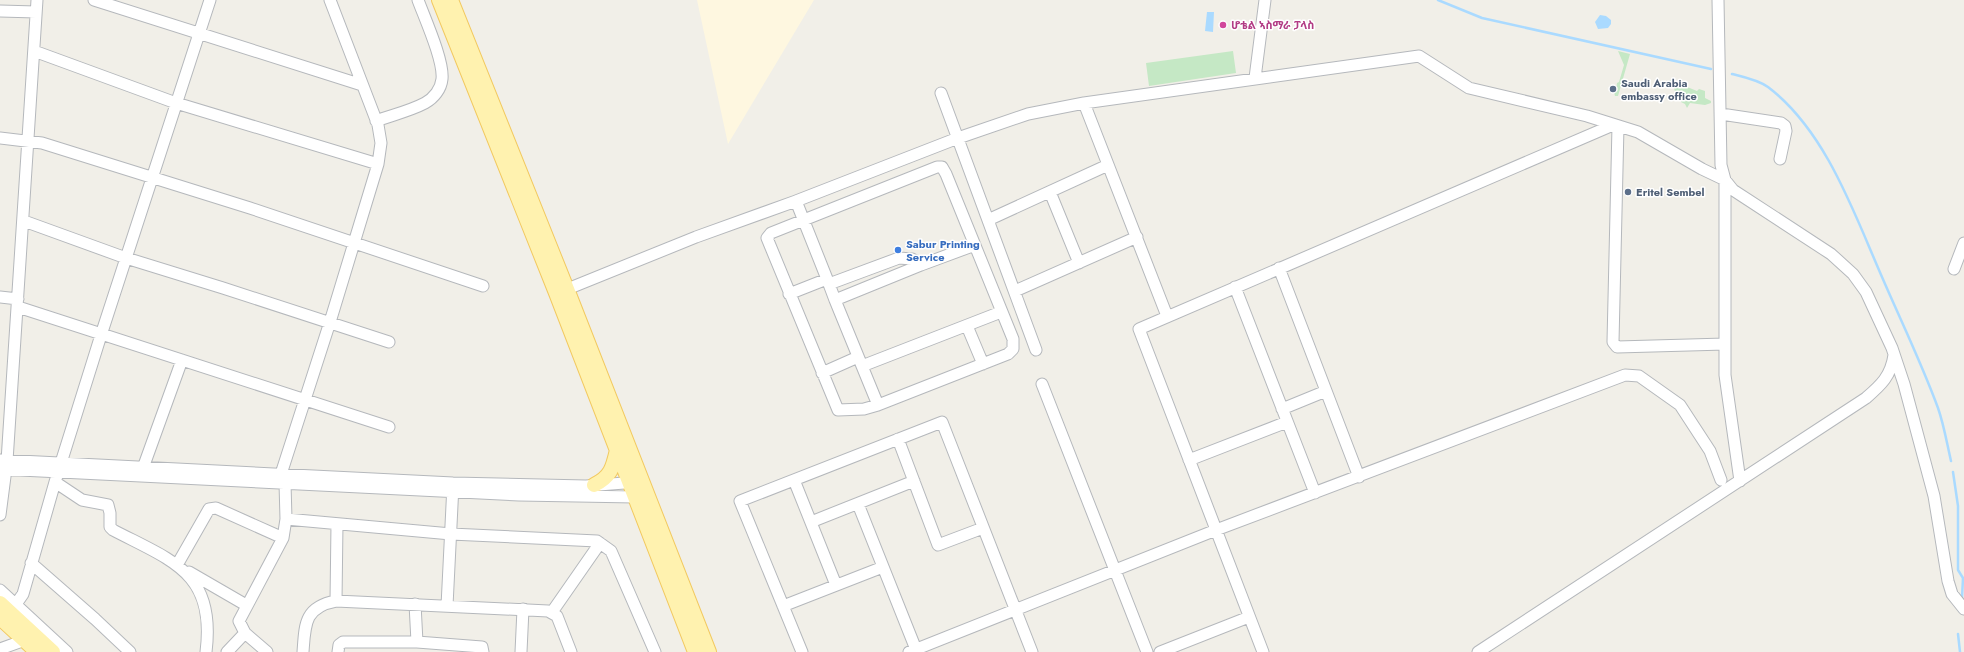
<svg xmlns="http://www.w3.org/2000/svg" width="1964" height="652" viewBox="0 0 1964 652" font-family="Jost,'Noto Sans Ethiopic',sans-serif">
	<rect width="100%" height="100%" fill="#f1efe8"/>
	<path fill="#fef7e0" d="M 697,0 L 814,0 L 728,144 Z"/>
	<path fill="#c5e8c5" d="M 1233,51 L 1236,73 L 1149,86 L 1146,63 Z
		M 1618,51 L 1630,54 L 1618,96 L 1615,96 L 1614,92 L 1616,91 L 1617,83 L 1619,82 L 1624,65 Z
		M 1670,80 L 1697,91 L 1699,89 L 1705,91 L 1705,98 L 1711,101 L 1711,103 L 1705,105 L 1690,103 L 1687,108 L 1685,104 L 1681,102 L 1681,96 L 1676,95 L 1674,88 L 1669,83 Z"/>
	<path fill="#aadaff" d="M 1207,12 L 1214,12 L 1213,32 L 1205,31 Z
		M 1600,15 L 1606,16 L 1611,20 L 1611,24 L 1608,28 L 1598,29 L 1595,22 Z"/>
	<g fill="none" stroke-linecap="round" stroke-linejoin="round">
		<path stroke="#aadaff" stroke-width="2.5" d="M 1438,0 L 1482,18 L 1711,69
			M 1732,74 C 1744,77 1758,80 1768,87 C 1826,131 1854,213 1882,277 C 1901,321 1922,364 1938,408 C 1944,425 1947,444 1951,461
			M 1953,472 L 1958,506 L 1958,570 L 1963,578 L 1962,598
			M 1958,634 L 1960,652"/>
		<g stroke="#b5b8bc" stroke-width="13">
			<path id="minor" d="M 94,0 L 362,85
				M 1718,0 L 1721,165 L 1725,180 L 1733,190 L 1831,254 L 1853,274 L 1866,292 L 1892,348 L 1904,384 L 1934,496 L 1948,581 L 1952,594 L 1964,609
				M 0,11 L 36,12
				M 34,51 L 176,103 L 378,164
				M 1255,78 L 1265,0
				M 941,93 L 1036,350
				M 1084,103 L 1167,316
				M 1721,114 L 1781,123 L 1785,126 L 1786,131 L 1780,159
				M 376,121 C 392,115 410,111 425,103 C 434,98 441,89 442,79 C 444,61 425,19 418,0
				M 1618,126 L 1613,342 L 1617,347 L 1725,344
				M 0,138 L 42,143 L 250,208 L 483,286
				M 937,167 L 942,167 L 946,174 L 1013,339 L 1013,349 L 1008,354 L 878,405 L 864,409 L 838,410 L 767,238 L 771,233 Z
				M 1050,192 L 1079,263
				M 796,201 L 958,138 L 1028,114 L 1084,103 L 1419,56 L 1469,88 L 1587,116 L 1638,132 L 1702,169 L 1725,180 L 1725,375 L 1740,481
				M 988,220 L 1108,165
				M 24,221 L 126,258 L 223,288 L 389,342
				M 1279,268 L 1359,477
				M 1954,269 L 1964,243
				M 829,284 L 835,300 L 921,265
				M 1235,287 L 1315,493
				M 1015,291 L 1137,237
				M 560,292 L 696,237 L 796,201 L 829,284 L 899,258 L 912,259 L 921,265 L 975,245
				M 789,294 L 827,279
				M 0,297 L 18,299
				M 835,300 L 862,366
				M 18,307 L 389,427
				M 967,326 L 983,364
				M 822,373 L 858,357
				M 1042,384 L 1147,652
				M 878,405 L 862,366 L 1001,312
				M 1282,409 L 1326,391
				M 898,439 L 938,545 L 983,528
				M 0,460 L 453,483 L 586,486 L 637,482
				M 1189,460 L 1287,422
				M 143,468 L 182,360
				M 0,469 L 519,495 L 635,497
				M 281,474 L 330,322 L 378,164 L 381,143 L 378,125 L 330,0
				M 794,480 L 836,585
				M 55,482 L 82,500 L 108,505 L 110,513 L 110,527 L 113,530 C 172,561 216,572 206,652
				M 858,504 L 917,652
				M 0,515 L 7,461 L 37,0
				M 286,519 L 451,534 L 597,541 L 611,551 L 655,652
				M 811,522 L 914,481
				M 31,563 L 95,619 L 130,652
				M 177,565 L 209,509 L 216,508 L 283,538
				M 189,572 L 246,605
				M 0,590 L 67,652
				M 336,601 L 337,524
				M 16,604 L 23,594 L 55,482 L 101,335 L 210,0
				M 415,604 L 417,642
				M 447,606 L 453,485
				M 783,606 L 883,567
				M 552,612 L 600,543
				M 0,649 L 25,640
				M 227,652 L 245,633
				M 267,652 L 245,633 L 239,621 L 283,538 L 286,519 L 285,483
				M 303,652 C 305,625 304,607 336,601 L 548,611 L 557,616 L 571,652
				M 338,652 L 339,645 L 343,642 L 417,642 L 482,647 L 483,652
				M 521,652 L 523,609
				M 802,652 L 740,501 L 942,422 L 1032,652
				M 909,652 L 1216,530 L 1625,375 L 1639,376 L 1680,405 L 1710,451 L 1721,480
				M 1160,652 L 1249,617
				M 1263,652 L 1139,329 L 1613,125
				M 1478,652 L 1866,398 C 1881,385 1891,376 1894,355"/>
		</g>
		<g stroke="#f2c960" stroke-width="16">
			<path id="major" d="M 439,0 L 556,293 L 695,652
				M 451,0 L 567,289 L 709,652
				M 594,485 C 611,477 613,467 617,450
				M 0,603 L 53,652
				M 0,618 L 37,652"/>
		</g>
		<use href="#minor" stroke="#fff" stroke-width="11"/>
		<use href="#major" stroke="#fff2af" stroke-width="14"/>
	</g>
	<circle fill="#d1479c" stroke="#fff" stroke-width="1.5" cx="1223" cy="25" r="4"/>
	<g fill="#5c6f8a" stroke="#fff" stroke-width="1.5">
		<circle cx="1613" cy="89" r="4"/>
		<circle cx="1628" cy="192" r="4"/>
	</g>
	<circle fill="#3f7fe0" stroke="#fff" stroke-width="1.5" cx="898" cy="250" r="4"/>
	<g text-anchor="middle" dominant-baseline="central" stroke-width="3" stroke-linejoin="round" paint-order="stroke">
		<g font-size="11" font-weight="bold" fill="#b23c85" stroke="#fff" text-anchor="start">
			<text x="1231" y="25">ሆቴል ኣስማራ ፓላስ</text>
		</g>
		<g font-size="11" font-weight="bold" fill="#4e5e75" stroke="#fff" text-anchor="start">
			<text x="1621" y="83">Saudi Arabia<tspan x="1621" dy="13">embassy office</tspan></text>
			<text x="1636" y="192">Eritel Sembel</text>
		</g>
		<g font-size="11" font-weight="bold" fill="#366cbe" stroke="#fff" text-anchor="start">
			<text x="906" y="244">Sabur Printing<tspan x="906" dy="13">Service</tspan></text>
		</g>
	</g>
</svg>
